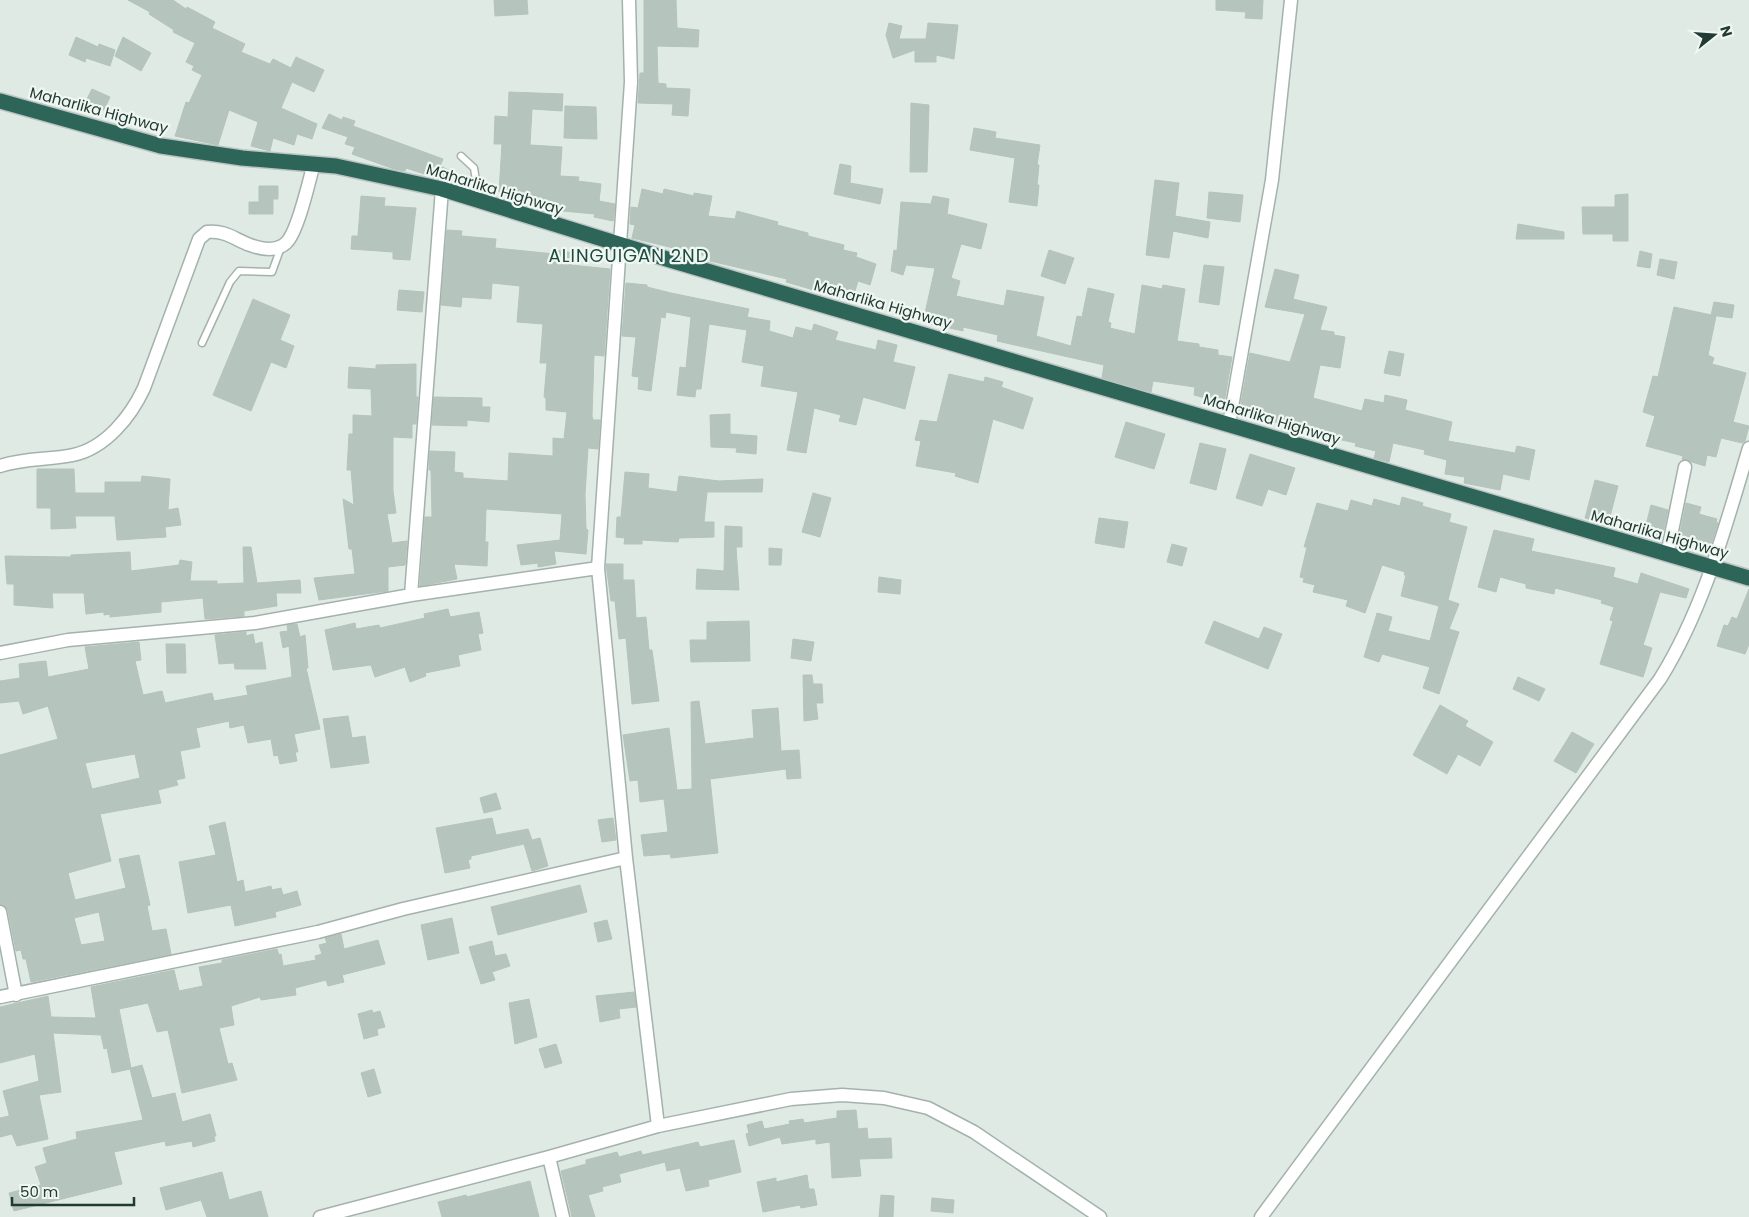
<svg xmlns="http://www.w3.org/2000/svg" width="1749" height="1217" viewBox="0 0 1749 1217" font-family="Poppins,sans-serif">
	<rect width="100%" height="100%" fill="#e0eae5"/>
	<path fill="#b5c5be" stroke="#b3c4bc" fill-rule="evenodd" d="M 128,0 L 173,0 L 186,9 L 187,7 L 215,22 L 212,28 L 245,44 L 241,52 L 270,64 L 273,59 L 291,68 L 296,57 L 324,70 L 314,92 L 292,82 L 281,108 L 317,124 L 312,139 L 297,134 L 294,145 L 273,138 L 270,151 L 251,146 L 258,122 L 229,110 L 218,145 L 175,136 L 186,102 L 189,103 L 202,75 L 192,70 L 194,66 L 186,62 L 195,43 L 173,32 L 174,30 L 149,14 L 150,12 Z
		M 494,0 L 527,0 L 528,14 L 495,16 Z
		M 644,0 L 676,0 L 677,28 L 699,30 L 698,47 L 657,46 L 658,83 L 666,84 L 666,88 L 690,89 L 688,116 L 672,115 L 673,104 L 638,103 L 640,73 L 644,73 Z
		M 1216,0 L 1263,0 L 1262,19 L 1245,18 L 1246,12 L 1216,10 Z
		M 889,23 L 902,26 L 899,39 L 926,39 L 928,23 L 958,25 L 954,59 L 936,55 L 936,62 L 915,62 L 915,50 L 893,58 L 886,35 Z
		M 76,37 L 98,47 L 99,44 L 115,50 L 110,66 L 86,58 L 85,62 L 69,55 Z
		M 123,37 L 151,53 L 141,71 L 115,56 Z
		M 92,89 L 110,97 L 104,110 L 86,101 Z
		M 509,92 L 563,94 L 562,111 L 532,109 L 530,145 L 562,147 L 560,176 L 579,177 L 578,181 L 601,184 L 599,201 L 615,204 L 613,221 L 594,217 L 595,214 L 552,210 L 553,201 L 531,199 L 532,195 L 499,192 L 502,144 L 494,144 L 495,116 L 508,117 Z
		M 911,103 L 929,105 L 927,172 L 910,172 Z
		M 565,106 L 596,107 L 597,139 L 564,138 Z
		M 329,114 L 342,120 L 343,117 L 355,121 L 353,126 L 443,159 L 440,166 L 451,171 L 446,181 L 406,168 L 405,171 L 394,169 L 352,154 L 355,147 L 345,144 L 348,137 L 322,128 Z
		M 974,128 L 996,132 L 995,138 L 1040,145 L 1037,165 L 1039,165 L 1037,185 L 1039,185 L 1037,206 L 1009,202 L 1015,158 L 970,150 Z
		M 840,164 L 851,166 L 850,183 L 883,189 L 880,204 L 834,194 Z
		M 1155,180 L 1179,183 L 1175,216 L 1210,222 L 1208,238 L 1173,231 L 1169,258 L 1146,255 Z
		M 259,186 L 278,186 L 278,199 L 273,199 L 273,214 L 249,214 L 249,202 L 259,202 Z
		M 642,189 L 663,194 L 664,189 L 694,196 L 694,193 L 712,196 L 708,216 L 735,219 L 737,211 L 778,222 L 777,225 L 808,233 L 808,236 L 844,245 L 843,250 L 857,253 L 856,257 L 876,264 L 870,285 L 858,281 L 852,301 L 786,282 L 787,279 L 710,261 L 711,257 L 632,238 L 635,225 L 630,224 L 631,207 L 638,208 Z
		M 1209,192 L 1243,195 L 1240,222 L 1207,218 Z
		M 1628,194 L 1628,241 L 1613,241 L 1613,234 L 1583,234 L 1582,207 L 1615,207 L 1615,195 Z
		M 361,196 L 385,198 L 384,206 L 416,208 L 410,260 L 393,259 L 393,252 L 351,249 L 352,236 L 358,236 Z
		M 933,196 L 949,199 L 947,214 L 987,224 L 981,249 L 961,244 L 951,278 L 960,281 L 956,296 L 1004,306 L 1007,290 L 1044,297 L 1036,336 L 1071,346 L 1077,316 L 1082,317 L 1088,288 L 1114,294 L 1108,322 L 1111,323 L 1110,328 L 1135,334 L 1142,285 L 1162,289 L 1163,285 L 1185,289 L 1177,341 L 1199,344 L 1199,347 L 1218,350 L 1218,355 L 1232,357 L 1224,403 L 1194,395 L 1195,387 L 1153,381 L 1151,392 L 1102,378 L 1104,365 L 997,341 L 998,335 L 963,327 L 963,331 L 923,322 L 935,268 L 906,265 L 903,275 L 891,271 L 894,250 L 897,251 L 901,202 L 931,204 Z
		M 1518,224 L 1564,232 L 1564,239 L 1516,239 Z
		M 447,230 L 462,231 L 461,236 L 496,239 L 495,248 L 555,254 L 556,250 L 574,253 L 571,265 L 610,269 L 604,356 L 594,355 L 592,416 L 593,420 L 600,420 L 598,449 L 588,448 L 585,494 L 586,529 L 588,530 L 586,554 L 554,551 L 556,564 L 538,567 L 538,563 L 521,565 L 517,545 L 560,540 L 562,514 L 486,509 L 485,542 L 488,542 L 487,566 L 454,564 L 457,579 L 420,586 L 425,517 L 432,517 L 431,470 L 429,470 L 430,451 L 455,452 L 454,472 L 463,473 L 463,478 L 508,481 L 509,453 L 553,456 L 553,438 L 564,439 L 567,412 L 546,410 L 546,398 L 544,397 L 547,363 L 540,363 L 543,324 L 517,322 L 520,286 L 492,283 L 491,299 L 462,297 L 461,307 L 441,305 Z
		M 1049,250 L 1074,258 L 1065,284 L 1041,276 Z
		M 1640,251 L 1652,254 L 1650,268 L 1637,266 Z
		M 1660,259 L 1677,262 L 1674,279 L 1657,275 Z
		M 1204,265 L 1224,267 L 1219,305 L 1199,302 Z
		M 1275,269 L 1299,275 L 1293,299 L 1327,307 L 1320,330 L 1334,332 L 1334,335 L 1345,337 L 1340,368 L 1320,365 L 1313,398 L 1362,411 L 1365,399 L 1384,403 L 1385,395 L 1407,400 L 1405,410 L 1452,422 L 1448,441 L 1515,453 L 1517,446 L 1535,450 L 1529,480 L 1503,474 L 1500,490 L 1464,483 L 1465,477 L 1445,474 L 1447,460 L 1424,454 L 1425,450 L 1393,443 L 1389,462 L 1374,458 L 1376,451 L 1355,446 L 1356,443 L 1305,432 L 1305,430 L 1285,424 L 1239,415 L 1250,353 L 1290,362 L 1305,314 L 1265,307 Z
		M 626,283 L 647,285 L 647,287 L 671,293 L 749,309 L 747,317 L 770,321 L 769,331 L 793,338 L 796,327 L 812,331 L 814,324 L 838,332 L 835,340 L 876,350 L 878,340 L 897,345 L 893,362 L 915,367 L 905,409 L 863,397 L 856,425 L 839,421 L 841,415 L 814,408 L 806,453 L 787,450 L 798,392 L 761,386 L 764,366 L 742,362 L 747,330 L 709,324 L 701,389 L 696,389 L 695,397 L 677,395 L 680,367 L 686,368 L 691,317 L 666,312 L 665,318 L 661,317 L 651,391 L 638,389 L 639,377 L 632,376 L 636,337 L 622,336 Z
		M 399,290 L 424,292 L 422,312 L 397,310 Z
		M 253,299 L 290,315 L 280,340 L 294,346 L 286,368 L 271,362 L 251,411 L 213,395 Z
		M 1714,302 L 1734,305 L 1732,318 L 1711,315 Z
		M 1674,307 L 1716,316 L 1708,355 L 1714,358 L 1712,364 L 1746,373 L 1733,422 L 1749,426 L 1745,441 L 1742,443 L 1721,438 L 1716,457 L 1707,455 L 1705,466 L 1682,459 L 1683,456 L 1646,446 L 1655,416 L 1643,412 L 1653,376 L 1658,377 Z
		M 1389,351 L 1404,354 L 1400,376 L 1384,373 Z
		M 416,364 L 416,397 L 418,397 L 416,424 L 412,424 L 412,438 L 393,437 L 393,491 L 396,513 L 387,514 L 392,543 L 407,541 L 405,565 L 388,567 L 388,591 L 319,600 L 314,578 L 355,574 L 352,549 L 349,549 L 343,499 L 354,505 L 351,470 L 347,470 L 349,434 L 353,434 L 353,415 L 372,416 L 371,389 L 348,388 L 349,367 L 376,369 L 376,365 Z
		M 949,374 L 984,382 L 985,377 L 1003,382 L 1001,387 L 1033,398 L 1023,429 L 993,419 L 978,483 L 955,476 L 956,473 L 916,466 L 921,441 L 915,440 L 920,420 L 937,422 Z
		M 434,397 L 482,398 L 482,407 L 490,407 L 489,422 L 467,420 L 467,426 L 432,425 Z
		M 730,414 L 730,434 L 757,436 L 756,454 L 736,452 L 737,448 L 711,447 L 710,415 Z
		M 1126,422 L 1165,434 L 1154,469 L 1115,457 Z
		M 1200,443 L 1226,449 L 1216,490 L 1190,483 Z
		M 1250,454 L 1295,468 L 1286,495 L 1268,489 L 1262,506 L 1236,498 Z
		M 37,469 L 74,469 L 75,493 L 105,493 L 105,482 L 141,482 L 142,476 L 170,479 L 168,510 L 178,508 L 181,525 L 165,527 L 166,537 L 117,540 L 115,516 L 75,516 L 76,528 L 51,529 L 51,508 L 37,508 Z
		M 625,472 L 649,474 L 648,488 L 677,492 L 679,476 L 719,481 L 763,479 L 762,492 L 707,492 L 704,522 L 714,522 L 714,537 L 679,538 L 678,542 L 642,540 L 642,544 L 624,544 L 625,538 L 616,537 L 617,517 L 621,517 Z
		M 1595,480 L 1618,486 L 1608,524 L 1585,518 Z
		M 813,493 L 831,498 L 820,537 L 802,532 Z
		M 1402,497 L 1423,503 L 1422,506 L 1451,514 L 1449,522 L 1467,527 L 1448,600 L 1459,604 L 1449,629 L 1459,632 L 1439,694 L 1423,688 L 1430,667 L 1382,654 L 1379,662 L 1364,657 L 1377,613 L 1392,617 L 1388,631 L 1430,641 L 1439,606 L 1401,596 L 1406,575 L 1404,575 L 1405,572 L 1382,565 L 1365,613 L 1346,606 L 1348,600 L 1313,592 L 1315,585 L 1303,582 L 1304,578 L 1300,577 L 1307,547 L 1304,547 L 1317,503 L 1348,511 L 1351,500 L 1372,506 L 1374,499 L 1400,506 Z
		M 1686,503 L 1701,507 L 1699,514 L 1717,519 L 1716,522 L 1718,523 L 1708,553 L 1690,548 L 1692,542 L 1679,538 Z
		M 1651,505 L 1668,510 L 1662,538 L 1644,533 Z
		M 1099,518 L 1128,522 L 1124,548 L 1095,543 Z
		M 725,526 L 742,527 L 742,547 L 736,547 L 739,590 L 696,589 L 697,569 L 724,571 Z
		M 1494,530 L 1534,539 L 1531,551 L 1615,568 L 1613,577 L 1638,584 L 1641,573 L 1689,589 L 1686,598 L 1660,592 L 1643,645 L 1652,648 L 1643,677 L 1600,664 L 1613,621 L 1610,620 L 1614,607 L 1601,603 L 1602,600 L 1555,588 L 1554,594 L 1526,588 L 1526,584 L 1500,577 L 1496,592 L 1478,587 Z
		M 1172,544 L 1187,548 L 1182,566 L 1167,562 Z
		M 243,547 L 251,547 L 257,583 L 300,580 L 301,593 L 276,593 L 277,606 L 244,611 L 244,616 L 205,619 L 203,598 L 161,602 L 161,612 L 110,617 L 110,614 L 104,615 L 104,612 L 86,614 L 84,593 L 52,593 L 53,608 L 14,605 L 14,584 L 7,584 L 5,556 L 71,557 L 71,555 L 130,552 L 131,571 L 179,565 L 180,560 L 192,562 L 190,581 L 217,581 L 217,584 L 244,583 Z
		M 769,548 L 782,549 L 781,565 L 769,565 Z
		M 606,564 L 623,564 L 623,580 L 634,580 L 636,618 L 646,617 L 649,650 L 652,650 L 659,701 L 632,704 L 626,638 L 619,639 L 615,601 L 611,601 Z
		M 879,577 L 901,580 L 900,594 L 878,592 Z
		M 1749,589 L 1749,644 L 1745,654 L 1717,646 L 1724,625 L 1728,626 L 1732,617 L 1737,619 Z
		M 448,609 L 450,617 L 479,612 L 483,633 L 478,634 L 481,650 L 458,655 L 460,666 L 425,673 L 426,676 L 410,682 L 405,667 L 375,677 L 371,665 L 333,670 L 325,630 L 355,623 L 356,629 L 379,625 L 380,628 L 425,618 L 424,614 Z
		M 749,621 L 750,661 L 691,662 L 690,640 L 707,640 L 707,622 Z
		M 1214,621 L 1259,639 L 1264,627 L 1282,634 L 1268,669 L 1205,643 Z
		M 297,624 L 300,637 L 305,635 L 308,668 L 306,668 L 320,729 L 294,734 L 298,752 L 295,752 L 297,761 L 280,764 L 278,755 L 274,756 L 271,739 L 248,743 L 244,725 L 230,728 L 229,721 L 196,728 L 200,747 L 180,751 L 185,778 L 176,780 L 178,785 L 158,790 L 161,803 L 100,814 L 111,861 L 68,873 L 75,900 L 126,888 L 119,859 L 139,855 L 150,905 L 147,906 L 152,931 L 166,929 L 171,954 L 31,982 L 26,959 L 23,959 L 21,950 L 16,951 L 8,910 L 0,904 L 0,755 L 58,739 L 48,706 L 23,714 L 19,701 L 0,703 L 0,681 L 20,678 L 19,664 L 46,661 L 48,677 L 89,669 L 85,647 L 139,642 L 141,660 L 135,661 L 143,695 L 162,691 L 165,703 L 212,693 L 214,701 L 248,695 L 246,686 L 292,677 L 289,646 L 283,648 L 280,632 L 288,631 L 287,625 ZM 135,754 L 140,778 L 92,789 L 85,763 ZM 99,912 L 105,941 L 81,945 L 74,918 Z
		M 246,632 L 246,636 L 253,634 L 255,644 L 262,642 L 266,669 L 235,669 L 234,663 L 219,664 L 215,635 Z
		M 793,639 L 814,642 L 811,661 L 791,658 Z
		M 166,644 L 185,644 L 186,673 L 167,673 Z
		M 803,675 L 812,675 L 813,684 L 822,684 L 823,703 L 816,703 L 818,719 L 804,721 Z
		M 1518,677 L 1545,689 L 1539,701 L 1513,689 Z
		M 699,701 L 705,744 L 754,738 L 752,710 L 778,708 L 781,751 L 799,750 L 801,778 L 787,779 L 786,769 L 710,779 L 718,853 L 671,858 L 670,854 L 644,856 L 641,835 L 668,832 L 664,799 L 640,802 L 638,780 L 630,781 L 623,735 L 669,728 L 677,790 L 692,789 L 691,702 Z
		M 1440,705 L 1468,721 L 1465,726 L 1493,742 L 1480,766 L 1458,754 L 1447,774 L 1413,755 Z
		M 348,716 L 352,738 L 365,736 L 369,763 L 331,768 L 323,719 Z
		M 1572,732 L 1594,744 L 1576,773 L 1554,761 Z
		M 496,793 L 501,809 L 484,813 L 480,798 Z
		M 492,818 L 496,835 L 528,829 L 532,840 L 540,838 L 548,866 L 532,871 L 524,844 L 471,856 L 471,859 L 468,860 L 470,868 L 445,873 L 436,828 Z
		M 613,818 L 616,840 L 602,842 L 598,820 Z
		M 225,822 L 237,882 L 243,880 L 245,892 L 271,886 L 272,890 L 281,888 L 283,895 L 297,891 L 301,905 L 275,912 L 276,917 L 235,926 L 231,905 L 188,913 L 179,862 L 216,855 L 209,826 Z
		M 580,885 L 587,912 L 498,935 L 491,907 Z
		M 452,918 L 459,953 L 428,960 L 421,925 Z
		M 607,920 L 612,939 L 598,942 L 594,923 Z
		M 341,934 L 344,949 L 378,940 L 385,964 L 342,975 L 344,982 L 328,986 L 326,980 L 295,988 L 296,995 L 261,1000 L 260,997 L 231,1006 L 234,1025 L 219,1028 L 228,1064 L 232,1063 L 237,1080 L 182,1093 L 168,1030 L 157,1032 L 148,1003 L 119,1009 L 131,1068 L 142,1065 L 152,1098 L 175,1093 L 182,1122 L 210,1114 L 216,1136 L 214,1136 L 215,1141 L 193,1147 L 192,1141 L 166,1146 L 165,1141 L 114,1152 L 122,1184 L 14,1211 L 9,1193 L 41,1185 L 35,1167 L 47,1163 L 43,1148 L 77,1139 L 76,1132 L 143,1120 L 130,1069 L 112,1073 L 107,1048 L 104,1049 L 101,1035 L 53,1033 L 61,1092 L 39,1095 L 48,1139 L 17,1146 L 12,1134 L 0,1137 L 0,1118 L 9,1116 L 9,1114 L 3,1091 L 39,1081 L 35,1054 L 0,1063 L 0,1007 L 48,996 L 51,1017 L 96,1018 L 91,987 L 174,970 L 179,991 L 203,986 L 199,967 L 222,963 L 222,960 L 277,949 L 279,955 L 281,954 L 283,966 L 316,960 L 315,956 L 322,954 L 319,945 L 327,943 L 325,938 Z
		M 492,941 L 495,956 L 506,954 L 510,966 L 492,972 L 495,980 L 481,984 L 469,947 Z
		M 634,992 L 636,1007 L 619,1009 L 620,1018 L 600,1022 L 596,996 Z
		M 529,999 L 537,1037 L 515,1044 L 509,1003 Z
		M 372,1010 L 373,1013 L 380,1011 L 385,1027 L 377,1029 L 378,1035 L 364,1039 L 358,1014 Z
		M 556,1044 L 562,1063 L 545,1068 L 539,1049 Z
		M 374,1069 L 381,1093 L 368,1097 L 361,1073 Z
		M 856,1110 L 858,1129 L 867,1128 L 868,1139 L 891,1138 L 892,1158 L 859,1159 L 861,1176 L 832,1178 L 830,1142 L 816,1144 L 816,1139 L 782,1144 L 780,1137 L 749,1146 L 746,1134 L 749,1133 L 747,1125 L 762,1121 L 764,1129 L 790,1124 L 789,1121 L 803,1119 L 804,1123 L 837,1118 L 837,1111 Z
		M 734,1140 L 741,1172 L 708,1180 L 709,1186 L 686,1191 L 680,1168 L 667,1171 L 665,1162 L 619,1174 L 621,1182 L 602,1187 L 603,1191 L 588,1195 L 595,1217 L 572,1217 L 561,1171 L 586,1164 L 586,1160 L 617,1152 L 619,1157 L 641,1151 L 642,1155 L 698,1142 L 700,1147 Z
		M 222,1172 L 229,1200 L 261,1191 L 268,1217 L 207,1217 L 201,1200 L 166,1210 L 160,1188 Z
		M 807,1175 L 809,1189 L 814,1189 L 817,1205 L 801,1208 L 800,1205 L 763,1212 L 757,1182 L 776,1178 L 776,1182 Z
		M 530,1181 L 539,1217 L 442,1217 L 438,1202 L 466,1195 L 467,1197 Z
		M 881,1195 L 894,1196 L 893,1217 L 879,1217 Z
		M 932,1198 L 954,1200 L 953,1213 L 931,1211 Z"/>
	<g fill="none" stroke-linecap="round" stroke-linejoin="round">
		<g stroke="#a3b2ac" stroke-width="9">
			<path id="lane" d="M 461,156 L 474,168 L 479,199
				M 202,343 L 230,282 L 239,271 L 272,272 L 281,247"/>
		</g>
		<g stroke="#a3b2ac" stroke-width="15">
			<path id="street" d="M 629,0 L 631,82 L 598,568 L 626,858 L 658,1126
				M 1229,424 L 1272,180 L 1291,0
				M 0,466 C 24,458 49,460 73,455 C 106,448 131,416 144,388 L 199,239 L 207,232 C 225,230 234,239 250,245 C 261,249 276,252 286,243 C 298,232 309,181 314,163
				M 1667,555 L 1685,467
				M 411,595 L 442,189
				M 0,653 L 68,640 L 255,623 L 411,595 L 598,568
				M 0,912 L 16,995
				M 0,997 L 318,932 L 403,909 L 626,858
				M 549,1157 L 563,1217
				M 320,1217 L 549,1157 L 658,1126 L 791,1099 L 842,1095 L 884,1098 L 928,1108 L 974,1132 L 1100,1217
				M 1261,1217 L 1660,679 C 1704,608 1725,528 1749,448"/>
		</g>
		<g stroke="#bcc4c2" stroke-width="18">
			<path id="highway" d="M 0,101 L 161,146 L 242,158 L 336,166 L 442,189 L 670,260 L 1749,578"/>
		</g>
		<use href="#lane" stroke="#fff" stroke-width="6"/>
		<use href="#street" stroke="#fff" stroke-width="12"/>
		<use href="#highway" stroke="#2e6559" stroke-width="15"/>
	</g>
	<g text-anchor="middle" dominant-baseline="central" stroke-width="4.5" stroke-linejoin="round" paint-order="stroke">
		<g font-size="15" fill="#213a33" stroke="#f0f7f3">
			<text transform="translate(99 110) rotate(15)">Maharlika Highway</text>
			<text transform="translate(495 189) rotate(17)">Maharlika Highway</text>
			<text transform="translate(883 304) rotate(16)">Maharlika Highway</text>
			<text transform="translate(1272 419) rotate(17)">Maharlika Highway</text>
			<text transform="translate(1660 534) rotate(16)">Maharlika Highway</text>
		</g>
		<g font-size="18" letter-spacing="1" fill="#1e4b3f" stroke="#f0f7f3">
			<text x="629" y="255">ALINGUIGAN 2ND</text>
		</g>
	</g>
	<g transform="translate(1714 35) rotate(73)" stroke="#f0f7f3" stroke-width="4" paint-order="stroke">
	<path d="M0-4L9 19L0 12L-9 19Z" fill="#213a33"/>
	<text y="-8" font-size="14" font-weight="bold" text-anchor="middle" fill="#213a33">N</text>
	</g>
	<path d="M12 1197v8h122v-8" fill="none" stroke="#213a33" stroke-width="2.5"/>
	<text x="20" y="1197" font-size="15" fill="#213a33" stroke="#f0f7f3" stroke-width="4" paint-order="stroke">50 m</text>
</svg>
